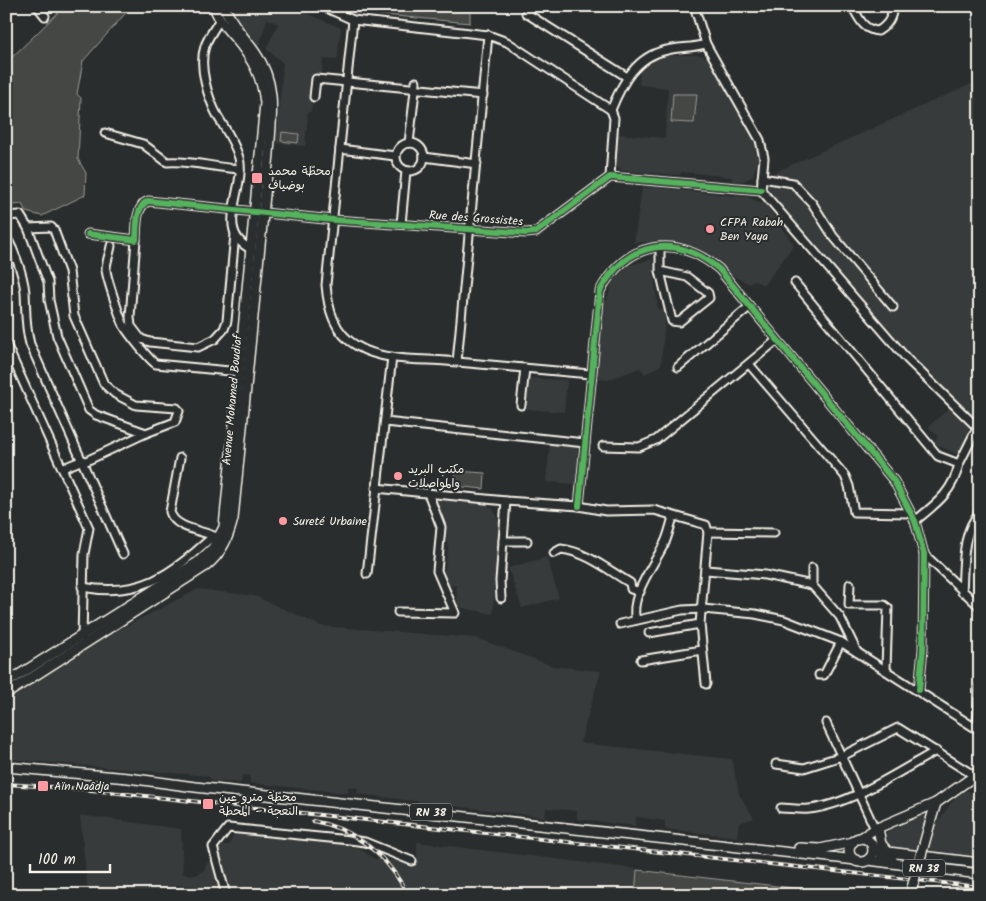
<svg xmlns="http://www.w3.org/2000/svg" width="986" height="901" font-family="Kalam,'Playpen Sans Arabic',sans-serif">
  <rect width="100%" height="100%" fill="#2a2d2e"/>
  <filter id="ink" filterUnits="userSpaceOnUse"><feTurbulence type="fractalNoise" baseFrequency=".02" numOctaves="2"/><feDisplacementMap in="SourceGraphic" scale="10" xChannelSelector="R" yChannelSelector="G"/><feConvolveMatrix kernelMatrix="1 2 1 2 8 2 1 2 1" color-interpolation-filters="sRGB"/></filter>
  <g filter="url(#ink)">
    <g fill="#373a3a">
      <polygon points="227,6 307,6 303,12 341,28 337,60 323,59 322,74 314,73 311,112 308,112 305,146 276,143 283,63 266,49 278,24 267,19 258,49"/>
      <polygon points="672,55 699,55 709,58 713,63 757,139 760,153 753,176 744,181 732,181 732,177 682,172 679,175 623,171 616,166 617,134 665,138 668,88 639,85 640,70 657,58"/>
      <polygon points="980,80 980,429 965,417 761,190 762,178"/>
      <polygon points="650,187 747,197 766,205 794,245 764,285 752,280 750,284 725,272 713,259 697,248 680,242 634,242 642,188"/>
      <polygon points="652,259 658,309 666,310 661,365 645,374 640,368 608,380 592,378 603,311 615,275 627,266"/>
      <polygon points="527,378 567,380 564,412 526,409 527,404 523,403"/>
      <polygon points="950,407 968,426 969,430 958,455 934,443 938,436 928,427"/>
      <polygon points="550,443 579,446 576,484 546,482"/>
      <polygon points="439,499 484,503 493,509 499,522 493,614 458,607 456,585 448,586 444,572 448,549 446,532 436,502"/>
      <polygon points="547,557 559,598 522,608 508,568"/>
      <polygon points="198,589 255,596 321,626 476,638 553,666 601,671 580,743 732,759 739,794 754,818 739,823 737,837 665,829 665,821 636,817 635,826 577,819 577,811 546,808 545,817 357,794 358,788 348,787 348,793 250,783 250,776 242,775 241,783 212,781 208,776 6,759 6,699 95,642"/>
      <polygon points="968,790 980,805 980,860 887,847 881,836 930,809 930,832 958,794"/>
      <polygon points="80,815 181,829 183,874 196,875 204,870 206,864 212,862 208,846 229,845 236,830 342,842 359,848 375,859 407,862 407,867 411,867 411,858 417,858 417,842 637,869 635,895 200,895 196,887 177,885 175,895 88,895"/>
    </g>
    <g fill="#444645" stroke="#9c9c96">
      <polygon points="65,6 132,6 83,61 77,94 81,98 78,159 86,173 85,195 42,216 26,212 22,204 6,206 6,63"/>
      <polygon points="330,6 418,6 470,11 470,23 352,12"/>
      <polygon points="673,94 697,94 694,123 671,122"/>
      <polygon points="282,132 299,134 298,143 281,141"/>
      <polygon points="456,471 485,473 484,489 454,486"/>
      <polygon points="637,870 855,895 635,895"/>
    </g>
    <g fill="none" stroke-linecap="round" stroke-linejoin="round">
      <g stroke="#f4f1e8" stroke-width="11">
        <g id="minor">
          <polyline points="37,6 45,16"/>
          <polyline points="322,6 353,20 488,35 507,42 611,110 614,118 610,177"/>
          <polyline points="694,6 706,44 760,140 764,158 761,190 907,359 980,430"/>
          <path d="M852,6C859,18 863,30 878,31C888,25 892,18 893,6"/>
          <polyline points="526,13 627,77"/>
          <path d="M220,19C215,28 208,37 205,46C198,67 208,98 218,117C226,130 235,143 239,158C247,187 213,231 251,249"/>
          <path d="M353,20L326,285C328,309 334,333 357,346C382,361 418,359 446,361C494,365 542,370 590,374"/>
          <polyline points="314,97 316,79 483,95"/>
          <path d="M611,110C622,83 636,56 667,50C680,47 693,48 706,44"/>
          <path d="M105,133L143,144L167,162C191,160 215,168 240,169"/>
          <circle cx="410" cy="157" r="14"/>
          <polyline points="409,143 416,82"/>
          <polyline points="340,149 395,156"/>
          <polyline points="424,157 477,164"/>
          <polyline points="762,178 793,183 812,203 833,236 893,307"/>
          <polyline points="6,216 20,215 28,228 48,282 49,300 57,336 89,410 96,415 146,433"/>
          <polyline points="401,224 406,171"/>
          <polyline points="28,228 51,227 54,230 69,271 74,316 104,384 115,394 136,405 177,408 179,411 175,422 146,433 84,462"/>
          <path d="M88,234L136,240C137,227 135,207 148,201L334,220L526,233L536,232L610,177L761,190"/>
          <path d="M6,236C15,252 23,274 25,292C26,310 25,326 30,344L123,554"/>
          <polyline points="136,240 130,317 131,326 141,339 150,342 198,347 215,339 224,329 227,321 235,234"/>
          <path d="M111,246C110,253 106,262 106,269C106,277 120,317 124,326C128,333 150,361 156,364L240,372"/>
          <polyline points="660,271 687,277 708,293 709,298 679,322 672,321 660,271 660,247"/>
          <polyline points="795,283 938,456 959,464 977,428"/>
          <polyline points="6,344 89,528 84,554 82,637"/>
          <polyline points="457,362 488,35"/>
          <polyline points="749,364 845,476 849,486 854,512 910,513"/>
          <polyline points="678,367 749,307"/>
          <polyline points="521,405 525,368"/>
          <polyline points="385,422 585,443"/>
          <polyline points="603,446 639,447 656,440 777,340"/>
          <path d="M180,458L170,512C175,529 202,530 216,537"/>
          <polyline points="63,468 83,460"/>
          <polyline points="376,488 506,501 579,506 606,511 654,510 706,525 708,532 700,624 706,684"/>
          <path d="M579,506L600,291C627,241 675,233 719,269L894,481L915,521L924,554L923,649L919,690"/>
          <path d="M915,521C936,504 953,492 959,464"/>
          <polyline points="708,532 774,533"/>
          <polyline points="503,541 527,541"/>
          <path d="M554,553L561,549C587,552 608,570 630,583L631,589L640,592"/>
          <polyline points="924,554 980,607"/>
          <polyline points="812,568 812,585 840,617 857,652"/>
          <polyline points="706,570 765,575 812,585"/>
          <polyline points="367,574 392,357"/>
          <polyline points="850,584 849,605 884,605 888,608 886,669"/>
          <path d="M82,587C141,598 170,575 212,537L222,538"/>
          <path d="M962,592C964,565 961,533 980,512"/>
          <polyline points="501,598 500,581 506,501"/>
          <polyline points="398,612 455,613 437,571 441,527 428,493"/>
          <path d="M636,620C628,597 657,561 666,540C669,532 671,524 673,517"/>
          <polyline points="620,624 682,610 703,609 755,614 784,620 841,642 980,731"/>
          <polyline points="649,633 700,624"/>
          <polyline points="641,660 702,650"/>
          <polyline points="819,675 824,675 841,642"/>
          <polyline points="826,723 875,829"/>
          <polyline points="977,728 980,686"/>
          <polyline points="776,764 804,768 842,756 898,728 975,776"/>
          <path d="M781,808C790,808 800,810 809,809C850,805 900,771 936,751"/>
          <polyline points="226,895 213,847 228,828 350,840 365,842 412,861"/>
        </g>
      </g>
      <g stroke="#f4f1e8" stroke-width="12">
        <g id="major">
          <path d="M6,683L198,562L213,548L224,527L265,103C262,76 253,60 236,39C227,29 218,19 214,6"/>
          <path d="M6,694L206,566C222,553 228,538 233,519L269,154C271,118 278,85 256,54C245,38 231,24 224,6"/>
          <polyline points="6,767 128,778 195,787 856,860"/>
          <polyline points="878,828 881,844 888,852 980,863"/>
          <polyline points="928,830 936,803 980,772"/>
          <circle cx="861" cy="850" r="12"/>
          <polyline points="859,839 875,829 936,803"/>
          <polyline points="799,848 820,849 853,842"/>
          <polyline points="873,848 885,857 892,859"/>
          <polyline points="868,860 980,874"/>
        </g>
      </g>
      <use href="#minor" stroke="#2a2d2e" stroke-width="7"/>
      <use href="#major" stroke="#2a2d2e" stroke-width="9"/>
      <g stroke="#f4f1e8" stroke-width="4">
        <g id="rail">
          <polyline points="6,784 82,789 980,887"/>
          <path d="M313,821C352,828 383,852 403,886"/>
        </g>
      </g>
      <use href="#rail" stroke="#2a2d2e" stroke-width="2" stroke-dasharray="5.5" stroke-linecap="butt"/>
      <g stroke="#f4f1e8" stroke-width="12" stroke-linecap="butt">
        <polyline id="major-bridge" points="910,895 928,830"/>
      </g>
      <use href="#major-bridge" stroke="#2a2d2e" stroke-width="9"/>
      <g stroke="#2a2d2e" stroke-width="9">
        <g id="cycleway">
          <path d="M88,234L136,240C137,227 135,207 148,201L334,220L526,233L536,232L610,177L761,190"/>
          <path d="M579,506L600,291C627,241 675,233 719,269L894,481L915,521L924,554L923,649L919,690"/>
        </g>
      </g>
      <use href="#cycleway" stroke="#56b35d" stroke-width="6"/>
    </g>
  </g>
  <g fill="#ff9aa2" stroke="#2a2d2e" stroke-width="2">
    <rect x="251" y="172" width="12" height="12" rx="2.5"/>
    <circle cx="710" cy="229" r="5"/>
    <circle cx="398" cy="476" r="5"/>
    <circle cx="283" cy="521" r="5"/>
    <rect x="37" y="780" width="12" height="12" rx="2.5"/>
    <rect x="202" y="798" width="12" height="12" rx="2.5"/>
  </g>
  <g text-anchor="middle" stroke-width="4" stroke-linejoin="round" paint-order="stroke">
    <g fill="#2a2d2e" stroke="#b7b6b0" stroke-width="1">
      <rect x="410" y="803.5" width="42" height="17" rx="4"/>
      <rect x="903" y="859.5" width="42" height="17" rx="4"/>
    </g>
    <g font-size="11" font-weight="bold" fill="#f4f1e8">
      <text x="431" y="816">RN 38</text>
      <text x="924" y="872">RN 38</text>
    </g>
    <g font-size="12" fill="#f4f1e8" stroke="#2a2d2e" text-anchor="start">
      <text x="268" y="175">محطّة محمد<tspan x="268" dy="14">بوضياف</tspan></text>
      <text x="720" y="226">CFPA Rabah<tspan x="720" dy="14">Ben Yaya</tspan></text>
      <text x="408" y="473">مكتب البريد<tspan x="408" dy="14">والمواصلات</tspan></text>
      <text x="293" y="525">Sureté Urbaine</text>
      <text x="54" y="790">Aïn Naâdja</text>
      <text x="219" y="801">محطّة مترو عين<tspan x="219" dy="14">النعجة – المحطة</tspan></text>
    </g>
    <g font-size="12" fill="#f4f1e8" stroke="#2a2d2e">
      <text transform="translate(476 218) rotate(4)" y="4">Rue des Grossistes</text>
      <text transform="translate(232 400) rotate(-85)" y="4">Avenue Mohamed Boudiaf</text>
    </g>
  </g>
  <rect width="986" height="901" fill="none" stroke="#2a2d2e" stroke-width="25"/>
  <rect x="12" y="12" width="961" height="876" fill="none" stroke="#f4f1e8" stroke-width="2" filter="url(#ink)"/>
  <path d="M30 864v8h80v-8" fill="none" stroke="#f4f1e8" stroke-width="2.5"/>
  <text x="38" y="864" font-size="15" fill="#f4f1e8" stroke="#2a2d2e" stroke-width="4" paint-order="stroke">100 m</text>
</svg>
